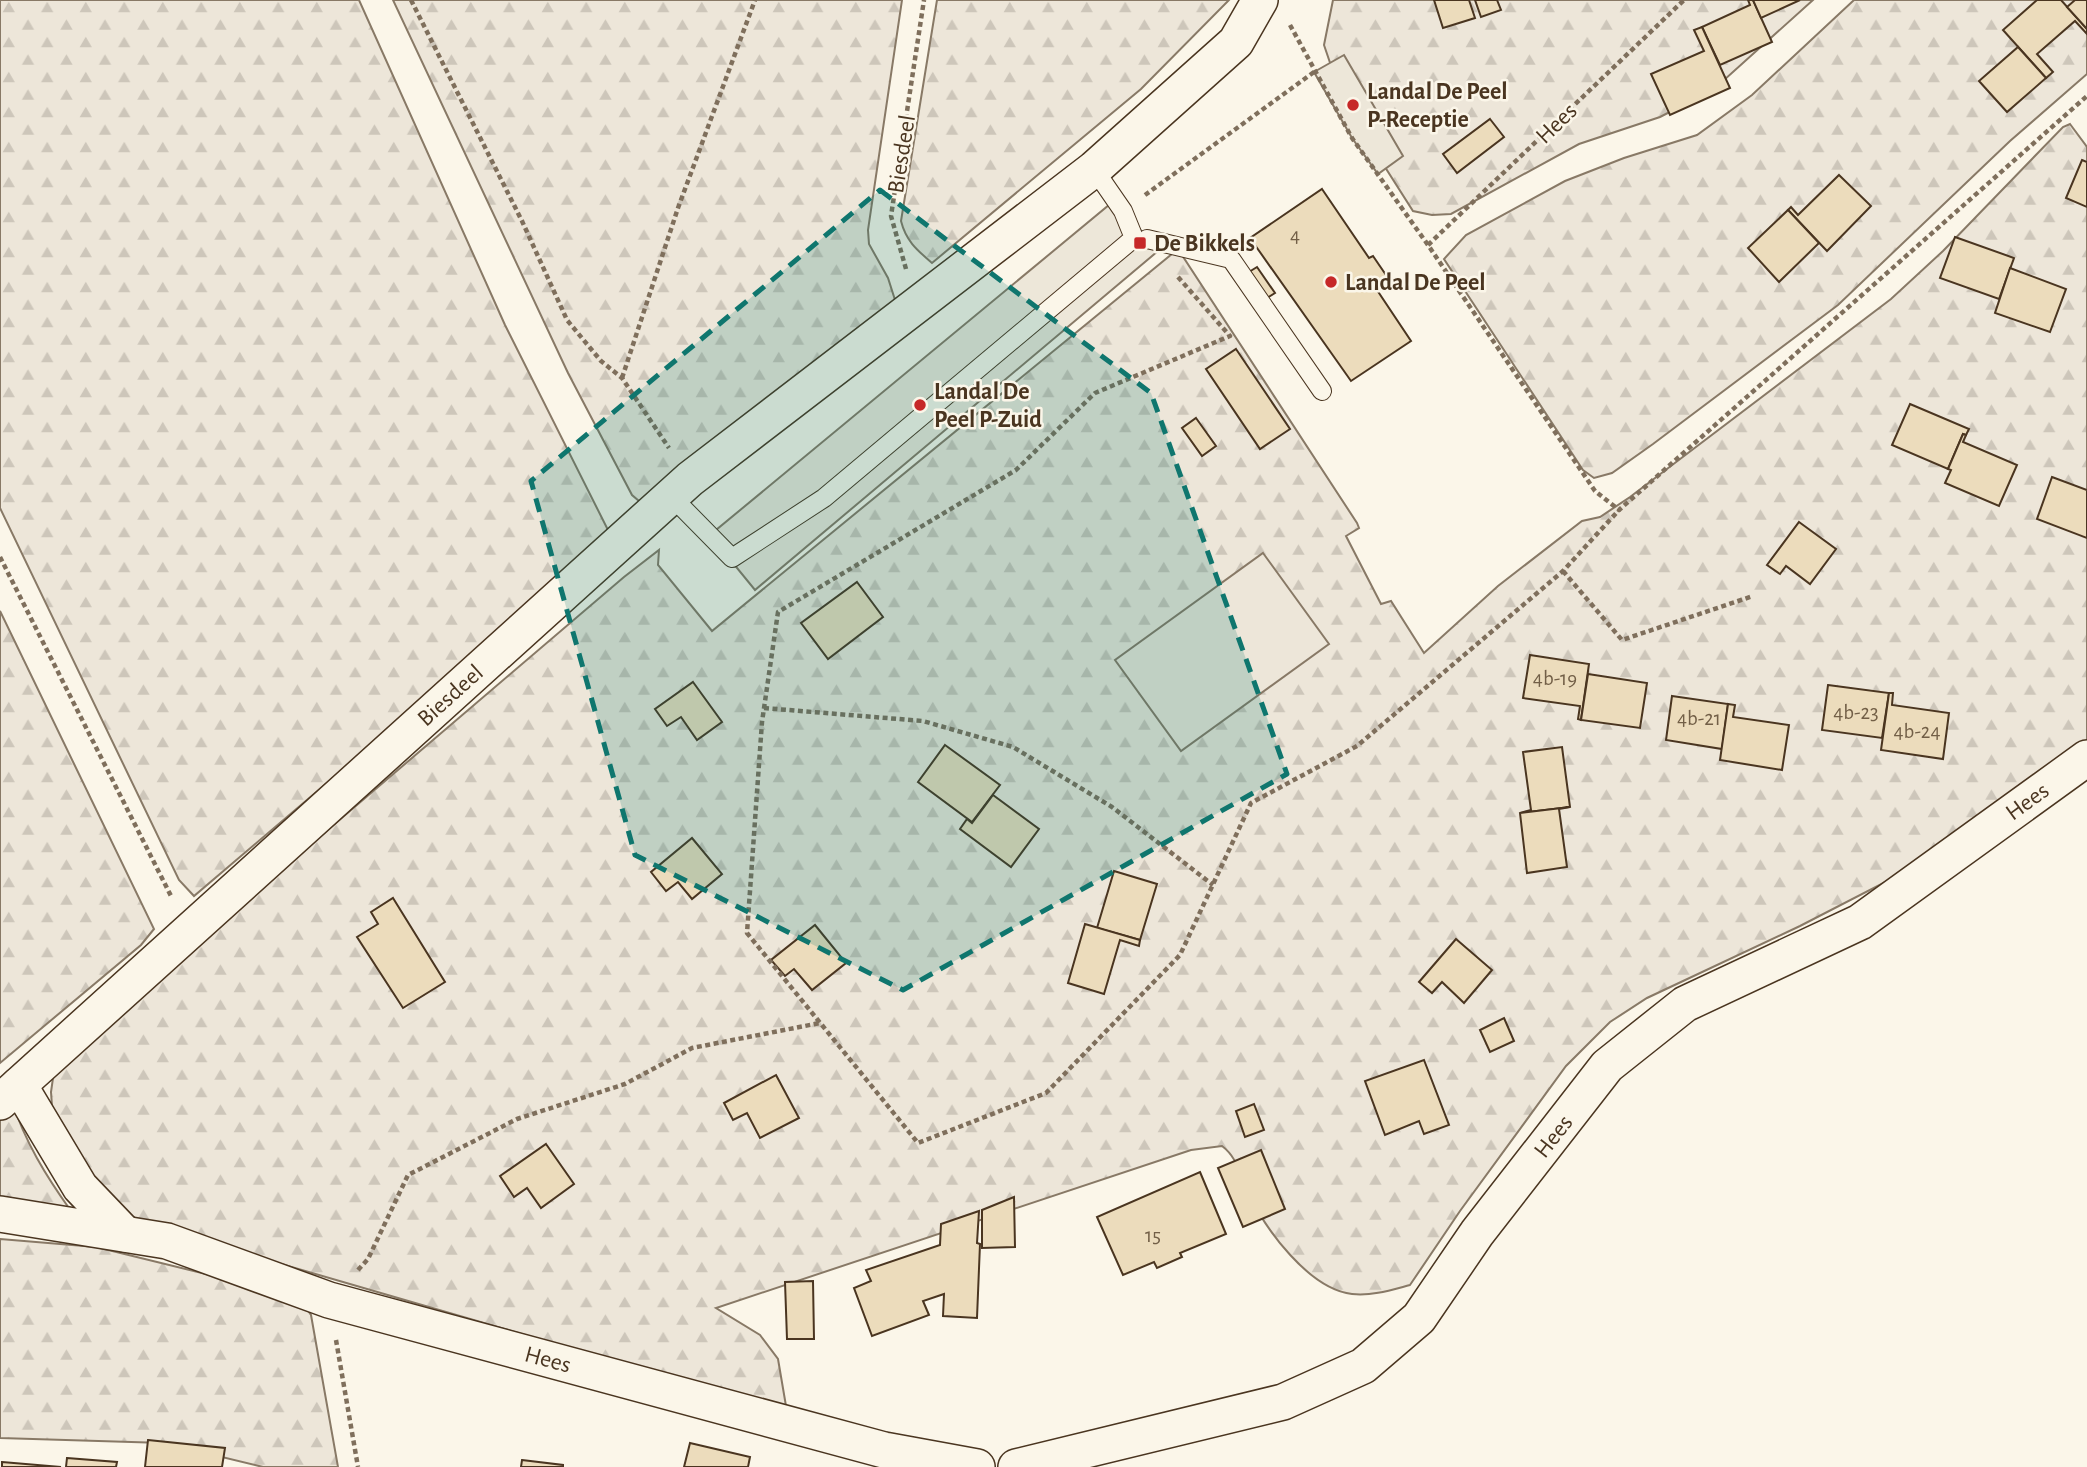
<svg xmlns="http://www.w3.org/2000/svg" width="2087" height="1467" font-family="'Alegreya Sans',sans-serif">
  <defs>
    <pattern id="forest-firs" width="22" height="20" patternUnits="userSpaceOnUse" patternTransform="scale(1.75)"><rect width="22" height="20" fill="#ede6d9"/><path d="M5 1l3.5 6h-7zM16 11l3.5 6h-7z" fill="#cdc6ba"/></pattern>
  </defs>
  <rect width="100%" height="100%" fill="#fbf6e9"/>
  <g fill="url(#forest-firs)" stroke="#887966" stroke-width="2">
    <polygon points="0,0 359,0 505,325 610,534 508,629 194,896 179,880 0,508"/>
    <polygon points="393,0 902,0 868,230 869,244 888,278 895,300 646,507 632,495 568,373"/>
    <path d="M937,0H1229L1141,89L932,263C917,250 906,241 901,221Z"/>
    <polygon points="1333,0 1813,0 1713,90 1660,117 1579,144 1451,214 1432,215 1413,211 1343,101 1324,45"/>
    <polygon points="1854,0 2087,0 2087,74 2010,141 1838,305 1653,444 1612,473 1594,478 1583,470 1444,259 1466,235 1565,181 1624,158 1697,135 1752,95"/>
    <path d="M2070,124L2087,147V759L1936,856L1800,926L1647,998L1610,1022L1566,1066L1460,1211L1410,1285C1391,1290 1373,1296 1352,1294C1309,1289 1265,1229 1248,1192C1239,1174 1238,1158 1222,1146L1191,1150L716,1308L760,1335L778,1359L786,1406L587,1353L137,1222L98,1196L53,1120L51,1092L54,1071L303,851L624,577L659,550L658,565L712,631L1178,249L1357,523L1359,528L1346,536L1381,604L1391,601L1424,653L1498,586L1582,521L1600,517L1630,497L1891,299L1943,251L2063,127Z"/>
    <polygon points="0,611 154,929 141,945 0,1063"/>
    <path d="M12,1101C25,1142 46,1176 71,1211L0,1207V1111Z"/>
    <polygon points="0,1239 96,1247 275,1291 302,1302 311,1315 338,1467 263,1467 164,1443 0,1438"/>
  </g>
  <polygon fill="#ede6d9" stroke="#887966" stroke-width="2" points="1263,553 1329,644 1181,751 1115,660"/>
  <g fill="#ede7d9" stroke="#887966" stroke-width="2">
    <polygon points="1344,55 1403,156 1378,174 1352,138 1314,72"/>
    <polygon points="1115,200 1158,251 755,590 710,535"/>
  </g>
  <g fill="#ecdcbc" stroke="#4a3520" stroke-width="2">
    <polygon points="1434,0 1469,0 1475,18 1443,28"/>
    <polygon points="1475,0 1497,0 1501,10 1481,17"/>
    <polygon points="1748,0 1753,0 1772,42 1720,65 1702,27 1750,5"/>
    <polygon points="1753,0 1800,0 1761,18"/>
    <polygon points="2037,0 2061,0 2087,29 2087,34 2075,21 2037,54 2053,72 2046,78 2003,30"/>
    <polygon points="2075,0 2087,0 2087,29 2067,7"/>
    <polygon points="1702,27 1730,88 1670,115 1651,74 1704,51 1694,30"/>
    <polygon points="2018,47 2046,78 2007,112 1979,81"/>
    <polygon points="1490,119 1504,137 1457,173 1443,154"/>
    <polygon points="2082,160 2087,162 2087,207 2066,198"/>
    <polygon points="1839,175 1871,206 1827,251 1788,210 1791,207 1798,215"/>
    <polygon points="1322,189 1369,258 1373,256 1388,278 1375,287 1411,341 1351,381 1250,238"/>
    <polygon points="1788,210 1819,243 1779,282 1748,248"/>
    <polygon points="1955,237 2014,258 1999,299 1940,278"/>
    <polygon points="1257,267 1275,293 1267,298 1249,272"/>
    <polygon points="2010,268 2066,289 2050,332 1995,313"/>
    <polygon points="1236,349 1290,429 1260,449 1206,369"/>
    <polygon points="1910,404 1969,429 1966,435 1963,434 1948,469 1892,445"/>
    <polygon points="1196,418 1216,446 1202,456 1182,428"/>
    <polygon points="1963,434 1966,435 1963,442 2017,465 1999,506 1945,483 1951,470 1948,469"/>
    <polygon points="2052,477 2087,490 2087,538 2037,519"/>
    <polygon points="1799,522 1836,549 1810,584 1786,566 1780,574 1767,565"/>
    <polygon points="857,582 883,617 828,659 801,623"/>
    <polygon points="1530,655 1589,664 1581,720 1578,719 1580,706 1523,698"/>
    <polygon points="1588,674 1647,683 1640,728 1581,720"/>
    <polygon points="693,682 722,722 697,740 681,717 667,726 655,709"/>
    <polygon points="1828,685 1889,693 1882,738 1822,730"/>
    <polygon points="1889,693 1893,693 1892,705 1949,713 1943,759 1881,750"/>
    <polygon points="1672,696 1728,704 1722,749 1666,740"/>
    <polygon points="1728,704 1735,705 1733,717 1789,725 1782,770 1720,760"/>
    <polygon points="945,745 1000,785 972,822 918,782"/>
    <polygon points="1562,747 1570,807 1520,813 1531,810 1523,752"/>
    <polygon points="993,795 1039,829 1011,867 960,829 967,819 972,823"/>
    <polygon points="1570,807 1559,809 1567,867 1527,873 1520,813"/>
    <polygon points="692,838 722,874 692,899 678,882 666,891 651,872"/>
    <polygon points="1114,871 1157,884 1140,940 1097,928"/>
    <polygon points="393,898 445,982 403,1008 357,937 378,924 371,912"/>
    <polygon points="1085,924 1140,940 1139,946 1120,940 1104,994 1068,983"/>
    <polygon points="815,925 846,963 812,990 794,969 785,976 771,960"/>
    <polygon points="1456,939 1492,970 1464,1003 1442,982 1432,993 1419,982"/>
    <polygon points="1504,1018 1514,1041 1490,1052 1480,1030"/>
    <polygon points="1424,1060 1449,1125 1424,1134 1419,1121 1385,1135 1365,1081"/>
    <polygon points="776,1075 799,1118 760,1138 747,1113 733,1120 724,1103"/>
    <polygon points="1254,1104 1264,1130 1245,1137 1236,1111"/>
    <polygon points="546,1144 574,1184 541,1208 527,1188 514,1197 500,1176"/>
    <polygon points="1261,1150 1285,1209 1243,1227 1218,1168"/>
    <polygon points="1200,1172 1226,1234 1180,1253 1182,1257 1157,1268 1154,1262 1123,1275 1097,1217"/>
    <polygon points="1014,1197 1015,1247 982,1248 982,1210"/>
    <polygon points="979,1211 977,1243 980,1244 977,1318 943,1316 944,1294 923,1301 929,1315 872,1336 854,1288 871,1281 866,1270 940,1245 941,1224"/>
    <polygon points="813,1281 814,1339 787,1339 785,1282"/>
    <polygon points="148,1440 225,1448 222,1467 145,1467"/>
    <polygon points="690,1443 750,1457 748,1467 684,1467"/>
    <polygon points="67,1458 117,1462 116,1467 66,1467"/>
    <polygon points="522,1460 563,1465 563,1467 521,1467"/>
    <polygon points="2,1462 61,1467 2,1467"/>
  </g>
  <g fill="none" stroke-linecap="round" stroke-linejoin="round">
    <g stroke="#4a3520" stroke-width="20">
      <g id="service">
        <polyline points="1147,239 1231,259 1322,391"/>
        <polyline points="671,496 732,558 824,498 1134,238 1123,211 1094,169"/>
      </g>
    </g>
    <g stroke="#4a3520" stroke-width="38">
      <g id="minor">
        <polyline points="19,1085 80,1187 125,1234"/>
        <polyline points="0,1102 690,479 1094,169 1236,42 1260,0"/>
        <polyline points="0,1214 167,1241 329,1300 884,1450 977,1467"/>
        <polyline points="1016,1467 1283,1402 1363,1366 1419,1318 1477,1233 1607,1066 1685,1004 1860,922 2087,758"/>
      </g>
    </g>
    <g stroke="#7f6f5c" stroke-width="4.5" stroke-dasharray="5 3.5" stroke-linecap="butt">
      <polyline points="411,0 522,221 567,320 601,361 622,378 669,448"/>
      <polyline points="1290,25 1352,138 1428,245 1595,491 1619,510 2087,96"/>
      <polyline points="1145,195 1314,72"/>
      <polyline points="1428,245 1684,0"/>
      <polyline points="906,269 891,216 924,0"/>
      <polyline points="1178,277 1230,336 1095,393 1016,470 778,612 762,722 747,933 918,1143 1046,1093 1180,955 1251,803 1357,746 1563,571 1619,510"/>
      <polyline points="622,378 678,208 755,0"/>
      <polyline points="0,557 171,896"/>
      <polyline points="1563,571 1622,640 1753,596"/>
      <polyline points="764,708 923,721 1013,747 1112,807 1213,885"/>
      <polyline points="358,1270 368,1259 408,1175 517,1119 625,1084 692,1048 820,1023"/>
      <polyline points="336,1340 358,1467"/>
    </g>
    <use href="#service" stroke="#fbf6e9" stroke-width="18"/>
    <use href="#minor" stroke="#fbf6e9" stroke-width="35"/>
  </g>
  <path fill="#0f766e" fill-opacity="0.2" stroke="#0f766e" stroke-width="5" stroke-dasharray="14 9" stroke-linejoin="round" d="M880,190L1151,393L1287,774L903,990L635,855L531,481Z"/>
  <g fill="#c62828" stroke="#fbf6e9" stroke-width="2.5">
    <circle cx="1353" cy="105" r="7"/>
    <rect x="1133" y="236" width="14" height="14" rx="3.5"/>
    <circle cx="1331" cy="282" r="7"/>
    <circle cx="920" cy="405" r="7"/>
  </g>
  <g text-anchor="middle" stroke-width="5" stroke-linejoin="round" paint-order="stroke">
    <g font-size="21" fill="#725f47">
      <text x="1295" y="242">4</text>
      <text x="1555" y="685">4b-19</text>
      <text x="1856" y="719">4b-23</text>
      <text x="1699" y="725">4b-21</text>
      <text x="1917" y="738">4b-24</text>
      <text x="1153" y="1242">15</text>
    </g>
    <g font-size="24" font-weight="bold" fill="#4a3520" stroke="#fbf6e9" text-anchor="start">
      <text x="1367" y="99">Landal De Peel<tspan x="1367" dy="28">P-Receptie</tspan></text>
      <text x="1154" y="251">De Bikkels</text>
      <text x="1345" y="290">Landal De Peel</text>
      <text x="934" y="399">Landal De<tspan x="934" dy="28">Peel P-Zuid</tspan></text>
    </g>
    <g font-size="24" fill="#4a3520" stroke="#fbf6e9">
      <text transform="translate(1556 123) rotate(-44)" y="8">Hees</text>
      <text transform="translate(901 154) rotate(-81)" y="8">Biesdeel</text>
      <text transform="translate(450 695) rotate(-42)" y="8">Biesdeel</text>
      <text transform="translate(2027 801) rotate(-36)" y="8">Hees</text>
      <text transform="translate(1553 1136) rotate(-52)" y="8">Hees</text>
      <text transform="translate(548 1359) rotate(15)" y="8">Hees</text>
    </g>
  </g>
</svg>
